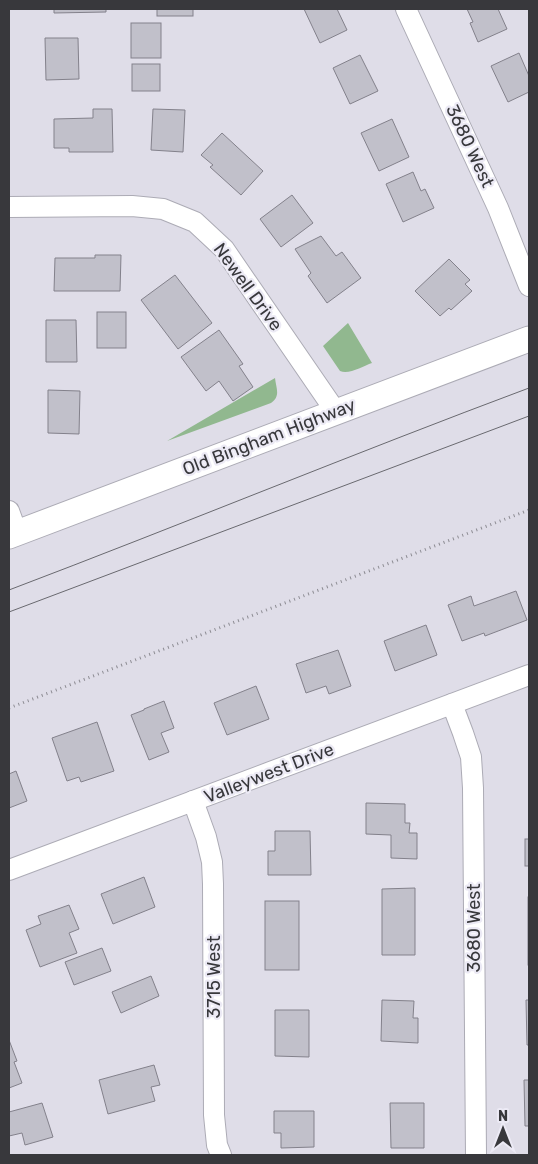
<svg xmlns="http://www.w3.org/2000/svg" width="538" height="1164" font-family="Rubik,sans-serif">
  <rect width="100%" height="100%" fill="#dfdde8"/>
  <g fill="#91b88f">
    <path d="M348,323L372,363C363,366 349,375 340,371L323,346Z"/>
    <path d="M275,378C276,388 281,396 271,403L167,441Z"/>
  </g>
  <g fill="#c1c0ca" stroke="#83818b">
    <polygon points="54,9 106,9 106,12 54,13"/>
    <rect x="157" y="9" width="36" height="7"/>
    <polygon points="304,9 337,9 347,30 320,43"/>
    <polygon points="467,9 498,9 507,29 478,42 470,23 473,22"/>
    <rect x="131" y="23" width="30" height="35"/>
    <polygon points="45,38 78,38 79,79 46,80"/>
    <polygon points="519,53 529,76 529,92 508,102 491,66"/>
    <polygon points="360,55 378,91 350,104 333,68"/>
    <rect x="132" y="64" width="28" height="27"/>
    <polygon points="93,109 112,109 113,152 69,152 69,148 54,148 54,119 93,118"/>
    <polygon points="153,109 185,110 183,152 151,150"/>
    <polygon points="392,119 409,157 379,171 361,133"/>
    <polygon points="222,133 263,171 241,195 210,167 213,165 201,155"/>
    <polygon points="413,172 421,191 425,189 434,208 403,222 386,184"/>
    <polygon points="292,195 313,223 281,247 260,219"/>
    <polygon points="321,236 336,256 342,252 361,278 327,303 308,276 311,273 295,249"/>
    <polygon points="95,255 121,255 120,291 54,291 55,258 95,258"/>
    <polygon points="449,259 470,280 465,284 472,291 451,310 449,308 440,316 415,291"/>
    <polygon points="175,275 212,323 178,349 141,300"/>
    <rect x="97" y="312" width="29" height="36"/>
    <polygon points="46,320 76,320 77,362 46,362"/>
    <polygon points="219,330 243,364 239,366 253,387 233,401 219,381 206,391 181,357"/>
    <polygon points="48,390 80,391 79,434 48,433"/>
    <polygon points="516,591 527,620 485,636 484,633 462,641 448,605 471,596 474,606"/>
    <polygon points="426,625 437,655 395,671 384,641"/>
    <polygon points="338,650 351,686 329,694 326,686 306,693 296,664"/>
    <polygon points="256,686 269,719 227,735 214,703"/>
    <polygon points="164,701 174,728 161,733 169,752 149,760 131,715 144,710 144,709"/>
    <polygon points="97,722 114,771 81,782 79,777 67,781 52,738"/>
    <polygon points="16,771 27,801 9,808 9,774"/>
    <polygon points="366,803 405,804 405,823 410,823 409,833 417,833 417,859 391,858 391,835 366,834"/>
    <polygon points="275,831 310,831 311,875 268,875 268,851 275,851"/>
    <rect x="525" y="839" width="4" height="27"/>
    <polygon points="144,877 155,907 113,924 101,894"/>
    <polygon points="415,888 415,955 382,955 382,889"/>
    <rect x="528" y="897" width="1" height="68"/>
    <rect x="265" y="901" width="34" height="69"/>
    <polygon points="69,905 79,929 69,933 77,953 40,967 26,930 41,924 38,916"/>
    <polygon points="102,948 111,971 74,985 65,962"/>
    <polygon points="151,976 159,996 121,1013 112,992"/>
    <polygon points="382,1000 414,1001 413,1018 418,1018 418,1043 381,1041"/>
    <polygon points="526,1000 529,1000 529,1045 527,1045"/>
    <polygon points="275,1010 309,1010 309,1057 275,1056"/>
    <polygon points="9,1040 17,1061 14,1062 22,1083 9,1088"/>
    <polygon points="154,1065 160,1085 151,1087 155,1101 108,1114 99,1080"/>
    <polygon points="524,1080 529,1080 529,1126 525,1126"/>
    <polygon points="42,1103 53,1137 25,1145 22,1133 9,1136 9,1112"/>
    <polygon points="390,1103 424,1103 424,1148 391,1148"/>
    <polygon points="274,1111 314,1111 314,1147 281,1148 281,1133 274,1133"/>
  </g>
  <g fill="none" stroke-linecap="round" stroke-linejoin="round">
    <g stroke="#acabb5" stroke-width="22">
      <g id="minor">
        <polyline points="406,9 498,208 529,286"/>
        <polyline points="9,207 132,206 163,209 195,222 224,249 336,412"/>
        <polyline points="9,511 17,533"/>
        <polyline points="452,704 463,733 471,757 473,788 476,1155"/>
        <polyline points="193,801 206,837 212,862 213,884 214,1115 217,1145 221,1155"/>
        <polyline points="9,870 529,675"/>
      </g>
    </g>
    <g stroke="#acabb5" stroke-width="27">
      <polyline id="tertiary" points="9,536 529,339"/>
    </g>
    <polyline stroke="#8d8c93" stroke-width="3" stroke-dasharray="1 4" stroke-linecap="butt" points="9,708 529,510"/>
    <use href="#minor" stroke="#fff" stroke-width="20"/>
    <use href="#tertiary" stroke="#fff" stroke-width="25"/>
    <g stroke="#69696f" stroke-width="1">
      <path d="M9,590C183,524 355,453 529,388"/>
      <polyline points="9,612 529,416"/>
    </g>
  </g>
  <g text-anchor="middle" stroke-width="4.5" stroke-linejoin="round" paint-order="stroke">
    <g font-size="18" fill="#38383c" stroke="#eceaf5">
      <text transform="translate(470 146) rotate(65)" y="6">3680 West</text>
      <text transform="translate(248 287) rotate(54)" y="6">Newell Drive</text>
      <text transform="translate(269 437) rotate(-21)" y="6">Old Bingham Highway</text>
      <text transform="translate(269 773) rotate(-21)" y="6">Valleywest Drive</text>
      <text transform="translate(474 928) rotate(-90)" y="6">3680 West</text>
      <text transform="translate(214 977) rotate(-90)" y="6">3715 West</text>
    </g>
  </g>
  <rect width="538" height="1164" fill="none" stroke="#38383c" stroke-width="20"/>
  <g transform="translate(503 1129)" stroke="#eceaf5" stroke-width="4" paint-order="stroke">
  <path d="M0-4L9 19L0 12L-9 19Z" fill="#38383c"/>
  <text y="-8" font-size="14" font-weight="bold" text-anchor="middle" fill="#38383c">N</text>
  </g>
</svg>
